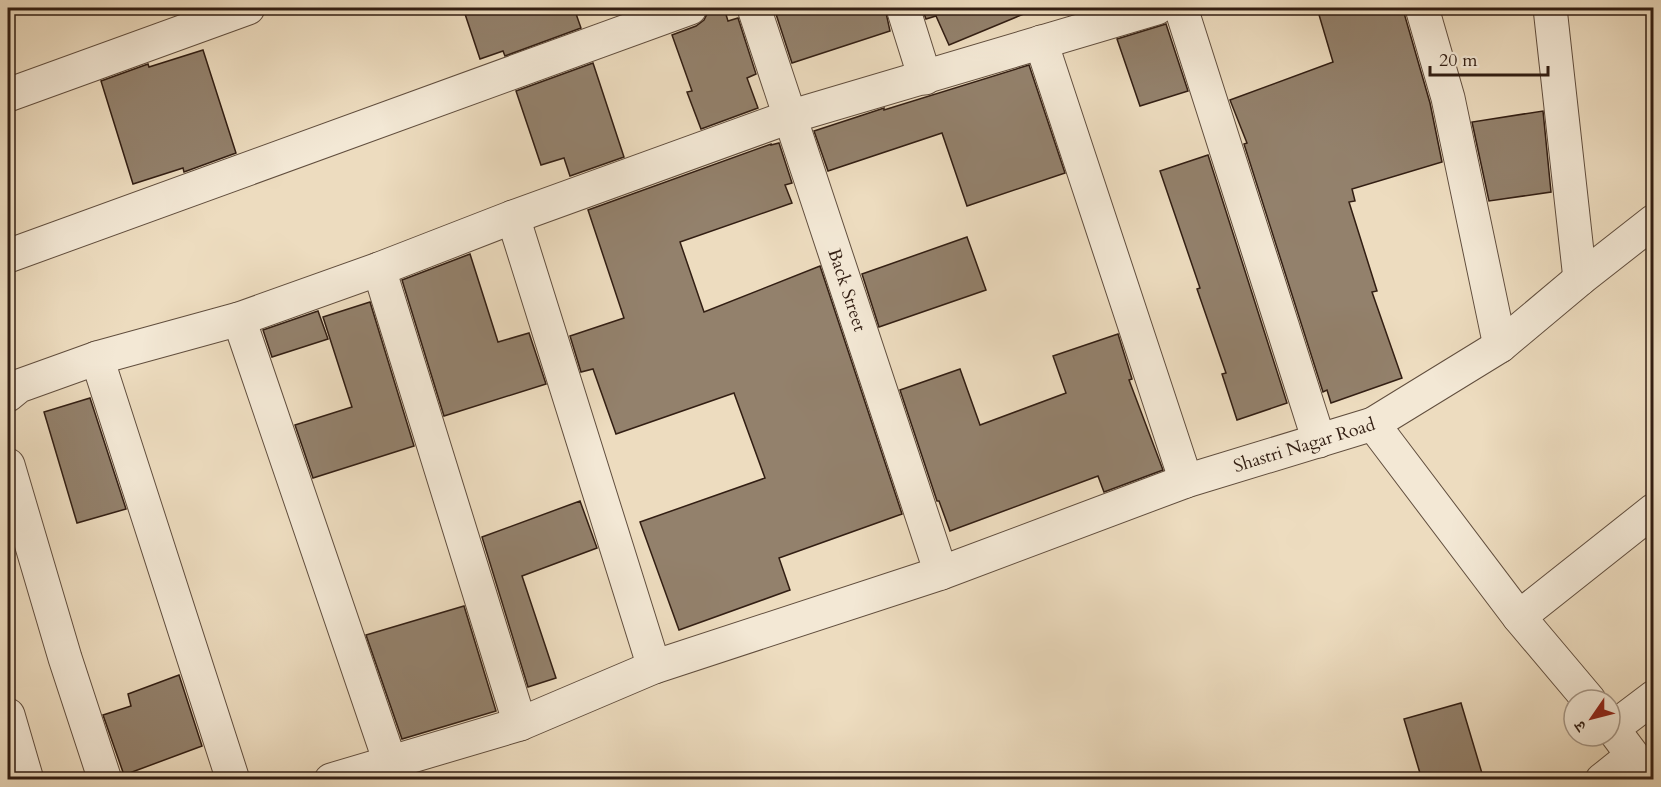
<svg xmlns="http://www.w3.org/2000/svg" width="1661" height="787" font-family="Cardo,'Noto Serif Devanagari',serif">
  <rect width="100%" height="100%" fill="#eddcbf"/>
  <filter id="stains"><feTurbulence type="fractalNoise" baseFrequency=".00333" numOctaves="4"/><feColorMatrix values="0 0 0 0 .2 0 0 0 0 .09 0 0 0 0 .02 0 0 0 .5 -.17"/></filter>
  <radialGradient id="worn" r=".72"><stop offset=".6" stop-color="#630" stop-opacity="0"/><stop offset="1" stop-color="#630" stop-opacity=".3"/></radialGradient>
  <g fill="#93816c" stroke="#321e13" stroke-width="1.5">
    <polygon points="463,8 574,8 581,28 505,56 503,51 480,59"/>
    <polygon points="708,8 724,8 728,21 738,18 756,74 747,78 758,108 701,129 687,92 692,91 672,35 696,26 704,20 708,12"/>
    <polygon points="774,8 885,8 890,31 792,63"/>
    <polygon points="922,8 1038,8 949,45 936,16 926,19"/>
    <polygon points="1317,8 1404,8 1404,13 1430,103 1442,162 1352,189 1355,201 1349,202 1377,291 1372,292 1402,378 1331,403 1327,390 1323,392 1244,144 1247,143 1230,100 1333,62"/>
    <polygon points="1166,24 1188,91 1140,106 1117,39"/>
    <polygon points="203,50 236,153 184,172 183,168 133,184 101,81 148,64 149,67"/>
    <polygon points="593,63 624,157 570,176 564,158 541,165 516,91"/>
    <polygon points="1029,65 1065,173 967,206 942,133 828,171 814,131 863,115 884,108 884,110"/>
    <polygon points="1543,111 1551,192 1489,201 1472,122"/>
    <polygon points="779,143 792,183 785,185 792,203 680,242 704,312 820,266 902,514 779,558 790,590 679,630 640,522 765,478 734,393 616,434 593,369 581,372 570,336 624,318 588,210 771,144 771,145"/>
    <polygon points="1208,155 1287,403 1237,420 1222,374 1226,373 1197,289 1200,288 1160,171"/>
    <polygon points="967,237 986,290 879,327 862,274"/>
    <polygon points="470,254 498,342 529,333 546,384 444,416 402,280"/>
    <polygon points="370,302 414,446 313,478 295,425 352,407 323,317"/>
    <polygon points="318,311 328,339 272,357 263,330"/>
    <polygon points="1118,334 1132,379 1129,380 1163,470 1104,492 1098,476 950,531 939,501 937,501 900,390 960,369 980,425 1066,393 1053,356"/>
    <polygon points="90,398 126,509 77,523 44,412"/>
    <polygon points="580,501 597,548 522,576 556,678 528,687 482,537"/>
    <polygon points="464,606 496,711 402,739 366,635"/>
    <polygon points="179,675 202,746 124,775 103,715 131,706 128,694"/>
    <polygon points="1461,703 1484,780 1422,780 1404,719"/>
  </g>
  <g fill="none" stroke-linecap="round" stroke-linejoin="round">
    <g stroke="#614e3e" stroke-width="35">
      <g id="street">
        <path id="s1" d="M754,8L941,573"/>
        <polyline points="903,8 925,78"/>
        <polyline points="1181,8 1319,441"/>
        <polyline points="1422,8 1448,98 1500,346"/>
        <polyline points="1550,8 1580,279"/>
        <polyline points="1041,42 1186,481"/>
        <polyline points="8,95 248,8"/>
        <polyline points="513,217 654,667"/>
        <polyline points="8,256 690,8"/>
        <polyline points="379,269 520,724"/>
        <polyline points="97,358 233,780"/>
        <polyline points="8,395 19,386 97,358 239,319"/>
        <polyline points="1373,424 1519,617 1589,700"/>
        <polyline points="8,465 65,658 105,780"/>
        <polyline points="1519,617 1654,510"/>
        <polyline points="8,715 27,780"/>
        <polyline points="1610,725 1651,780"/>
        <polyline points="1613,728 1654,697"/>
        <polyline points="390,762 239,319 379,269 513,217 789,117 1157,8"/>
        <path id="s2" d="M331,780L520,724L654,667L941,573L1186,481L1373,424L1500,346L1580,279L1654,221"/>
        <polyline points="1602,780 1632,756"/>
      </g>
    </g>
    <use href="#street" stroke="#f3e8d5" stroke-width="33"/>
  </g>
  <g text-anchor="middle" stroke-width="6" stroke-linejoin="round" paint-order="stroke">
    <g font-size="18" fill="#321e13" stroke="#f3e8d5">
      <text dy="6" stroke="none"><textPath href="#s1" startOffset="297">Back Street</textPath></text>
      <text dy="6" stroke="none"><textPath href="#s2" startOffset="1030">Shastri Nagar Road</textPath></text>
    </g>
  </g>
  <rect width="1661" height="787" fill="none" stroke="#eddcbf" stroke-width="30"/>
  <rect x="9" y="9" width="1643" height="769" fill="none" stroke="#321e13" stroke-width="3"/>
  <rect x="15" y="15" width="1631" height="757" fill="none" stroke="#321e13" stroke-width="1.5"/>
  <g transform="translate(1592 718) rotate(235)"><circle r="28" fill="#f3e8d5" stroke="#a69787" stroke-width="1.5"/>
  <path d="M0-4.5L10 22L0 15L-10 22Z" fill="#8f2418"/>
  <text y="-9" font-size="16" font-weight="bold" text-anchor="middle" fill="#321e13">उ</text>
  </g>
  <path d="M1430 66v9h118v-9" fill="none" stroke="#321e13" stroke-width="3"/>
  <text x="1439" y="66" font-size="18" fill="#321e13" stroke="#f3e8d5" stroke-width="4.5" paint-order="stroke">20 m</text>
  <rect width="100%" height="100%" filter="url(#stains)"/>
  <rect width="100%" height="100%" fill="url(#worn)"/>
</svg>
